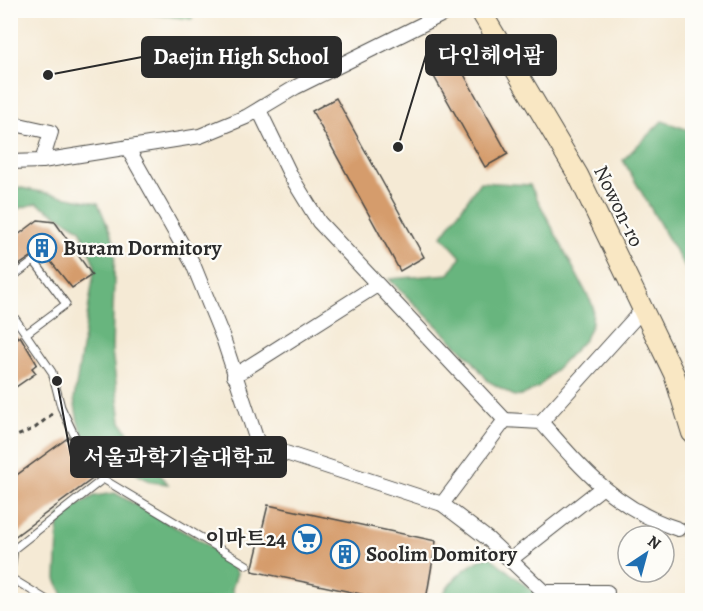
<svg xmlns="http://www.w3.org/2000/svg" width="703" height="611" font-family="Alegreya,'Noto Serif KR',serif">
  <rect width="100%" height="100%" fill="#fdfcf7"/>
  <filter id="ink" filterUnits="userSpaceOnUse"><feTurbulence type="fractalNoise" baseFrequency=".0167" numOctaves="2"/><feDisplacementMap in="SourceGraphic" scale="12" xChannelSelector="R" yChannelSelector="G"/><feConvolveMatrix kernelMatrix="1 2 1 2 8 2 1 2 1" color-interpolation-filters="sRGB"/></filter>
  <filter id="wash" filterUnits="userSpaceOnUse"><feTurbulence type="fractalNoise" baseFrequency=".008" numOctaves="4" result="noise"/><feDisplacementMap in="SourceGraphic" scale="24" xChannelSelector="R" yChannelSelector="G"/><feGaussianBlur stdDeviation="1.35" result="paint"/><feColorMatrix in="noise" values="0 0 0 0 0 0 0 0 0 0 0 0 0 0 0 0 0 1.4 0 .05"/><feComposite in="paint" operator="in"/></filter>
  <g filter="url(#wash)">
    <rect width="100%" height="100%" fill="#f5ead5"/>
    <polygon fill="#81d395" stroke="#567f60" stroke-width="1.5" points="124,11 193,11 192,19"/>
    <g fill="#68b57e" stroke="#4a7054" stroke-width="1.5">
      <polygon points="662,121 692,131 691,278 623,160"/>
      <polygon points="480,182 530,185 593,306 592,323 585,339 538,388 523,395 514,396 488,381 471,359 389,279 449,274 461,257 442,236"/>
      <polygon points="11,186 98,203 115,244 112,351 121,422 134,442 168,484 151,482 88,446 78,422 74,399 95,266 80,229 37,203 11,211"/>
      <path d="M115,493C133,503 151,514 169,524C194,537 220,548 237,573L232,589L235,599L241,600H65L56,579L59,516L94,496Z"/>
      <path d="M489,556L544,600H440C451,579 466,565 489,556Z"/>
    </g>
    <g id="blocks">
      <g fill="#d59c6c">
        <polygon points="456,60 508,154 485,167 432,73"/>
        <polygon points="336,98 424,257 400,271 312,111"/>
        <polygon points="38,220 55,222 92,275 72,288 48,258 40,260 34,255 10,271 10,241"/>
        <polygon points="10,327 18,338 20,336 37,364 32,368 36,373 10,391"/>
        <polygon points="69,437 95,477 10,540 10,480"/>
        <polygon points="268,505 436,541 426,600 389,600 252,571"/>
      </g>
    </g>
  </g>
  <g filter="url(#ink)">
    <use href="#blocks" fill-opacity="0" stroke="#494844" stroke-width="1.5"/>
    <g fill="none" stroke-linecap="round" stroke-linejoin="round">
      <polyline stroke="#cdc4b3" stroke-width="14" stroke-dasharray="14 7" stroke-linecap="butt" points="678,529 692,531"/>
      <g stroke="#494844" stroke-width="9">
        <g id="lane">
          <polyline points="10,279 34,261 66,304 27,333"/>
          <polyline points="10,311 52,372 61,407 79,445 103,479 14,549 10,579"/>
          <polyline points="103,479 247,565"/>
          <polyline points="11,578 47,600"/>
        </g>
      </g>
      <g stroke="#494844" stroke-width="16">
        <g id="street">
          <polyline points="259,110 292,178 319,222 505,420"/>
          <polyline points="10,123 51,132 42,161"/>
          <polyline points="127,147 193,264 223,338 258,444 442,504 488,539 544,592 607,592"/>
          <polyline points="10,162 42,161 200,136 246,117 296,87 451,10"/>
          <polyline points="234,376 377,285"/>
          <path d="M505,420L541,422C582,469 617,510 678,529"/>
          <polyline points="541,422 643,309"/>
          <polyline points="442,504 505,420"/>
          <polyline points="510,560 603,487"/>
        </g>
      </g>
      <g stroke="#494844" stroke-width="22">
        <polyline id="secondary" points="480,10 578,175 674,374 692,433"/>
      </g>
      <polyline stroke="#494844" stroke-width="3" stroke-dasharray="4.5 4.5" stroke-linecap="butt" points="10,439 35,428 52,414"/>
      <use href="#lane" stroke="#fff" stroke-width="7"/>
      <use href="#street" stroke="#fff" stroke-width="14"/>
      <use href="#secondary" stroke="#f9e7c3" stroke-width="20"/>
    </g>
  </g>
  <defs>
    <g id="building-ring" transform="scale(1.5)"><circle r="9.5" fill="#fdfcf7" stroke="#1f6fb2" stroke-width="1.5"/><path d="M-4-6H4V6H1V3H-1V6H-4ZM-2.5-4.3h1.7v1.8h-1.7ZM.8-4.3h1.7v1.8H.8ZM-2.5-1h1.7V.8h-1.7ZM.8-1h1.7V.8H.8Z" fill="#1f6fb2"/></g>
    <g id="supermarket-ring" transform="scale(1.5)"><circle r="9.5" fill="#fdfcf7" stroke="#1f6fb2" stroke-width="1.5"/><path d="M-6-5.5h2.5l.6 2H6L4.5 2H-2.5L-4.4-4H-6ZM-1.5 3.2a1.3 1.3 0 1 0 .1 0ZM3 3.2a1.3 1.3 0 1 0 .1 0Z" fill="#1f6fb2"/></g>
  </defs>
  <g fill-rule="evenodd">
    <use href="#building-ring" x="42" y="248"/>
    <use href="#supermarket-ring" x="307" y="539"/>
    <use href="#building-ring" x="345" y="554"/>
  </g>
  <g text-anchor="middle" stroke-width="4.5" stroke-linejoin="round" paint-order="stroke">
    <g font-size="21" fill="#2b2b2b" stroke="#fdfcf7">
      <text transform="translate(619 206) rotate(64)" y="7">Nowon-ro</text>
    </g>
    <g font-size="21" font-weight="bold" fill="#2b2b2b" stroke="#fdfcf7" text-anchor="start">
      <text x="63" y="255">Buram Dormitory</text>
      <text x="286" y="546" text-anchor="end">이마트24</text>
      <text x="366" y="561">Soolim Domitory</text>
    </g>
  </g>
  <path fill="none" stroke="#2b2b2b" stroke-width="2" d="M398 147L426 55M48 75L142 57M57 381L71 457"/>
  <g fill="#2b2b2b" stroke="#fdfcf7" stroke-width="2">
    <circle cx="398" cy="147" r="6"/>
    <circle cx="48" cy="75" r="6"/>
    <circle cx="57" cy="381" r="6"/>
  </g>
  <g fill="#2b2b2b" stroke="#2b2b2b" stroke-width="2">
    <rect x="426" y="35" width="130" height="40" rx="6"/>
    <rect x="142" y="37" width="199" height="40" rx="6"/>
    <rect x="71" y="437" width="215" height="40" rx="6"/>
  </g>
  <g font-size="22" text-anchor="middle" font-weight="bold" fill="#fff">
    <text x="491" y="63">다인헤어팜</text>
    <text x="241" y="64">Daejin High School</text>
    <text x="179" y="465">서울과학기술대학교</text>
  </g>
  <rect width="703" height="611" fill="none" stroke="#fdfcf7" stroke-width="36"/>
  <g transform="translate(646 554) rotate(36)"><circle r="28" fill="#fdfcf7" stroke="#a9a8a5" stroke-width="1.5"/>
  <path d="M0-4.5L10 22L0 15L-10 22Z" fill="#1f6fb2"/>
  <text y="-9" font-size="16" font-weight="bold" text-anchor="middle" fill="#2b2b2b">N</text>
  </g>
</svg>
